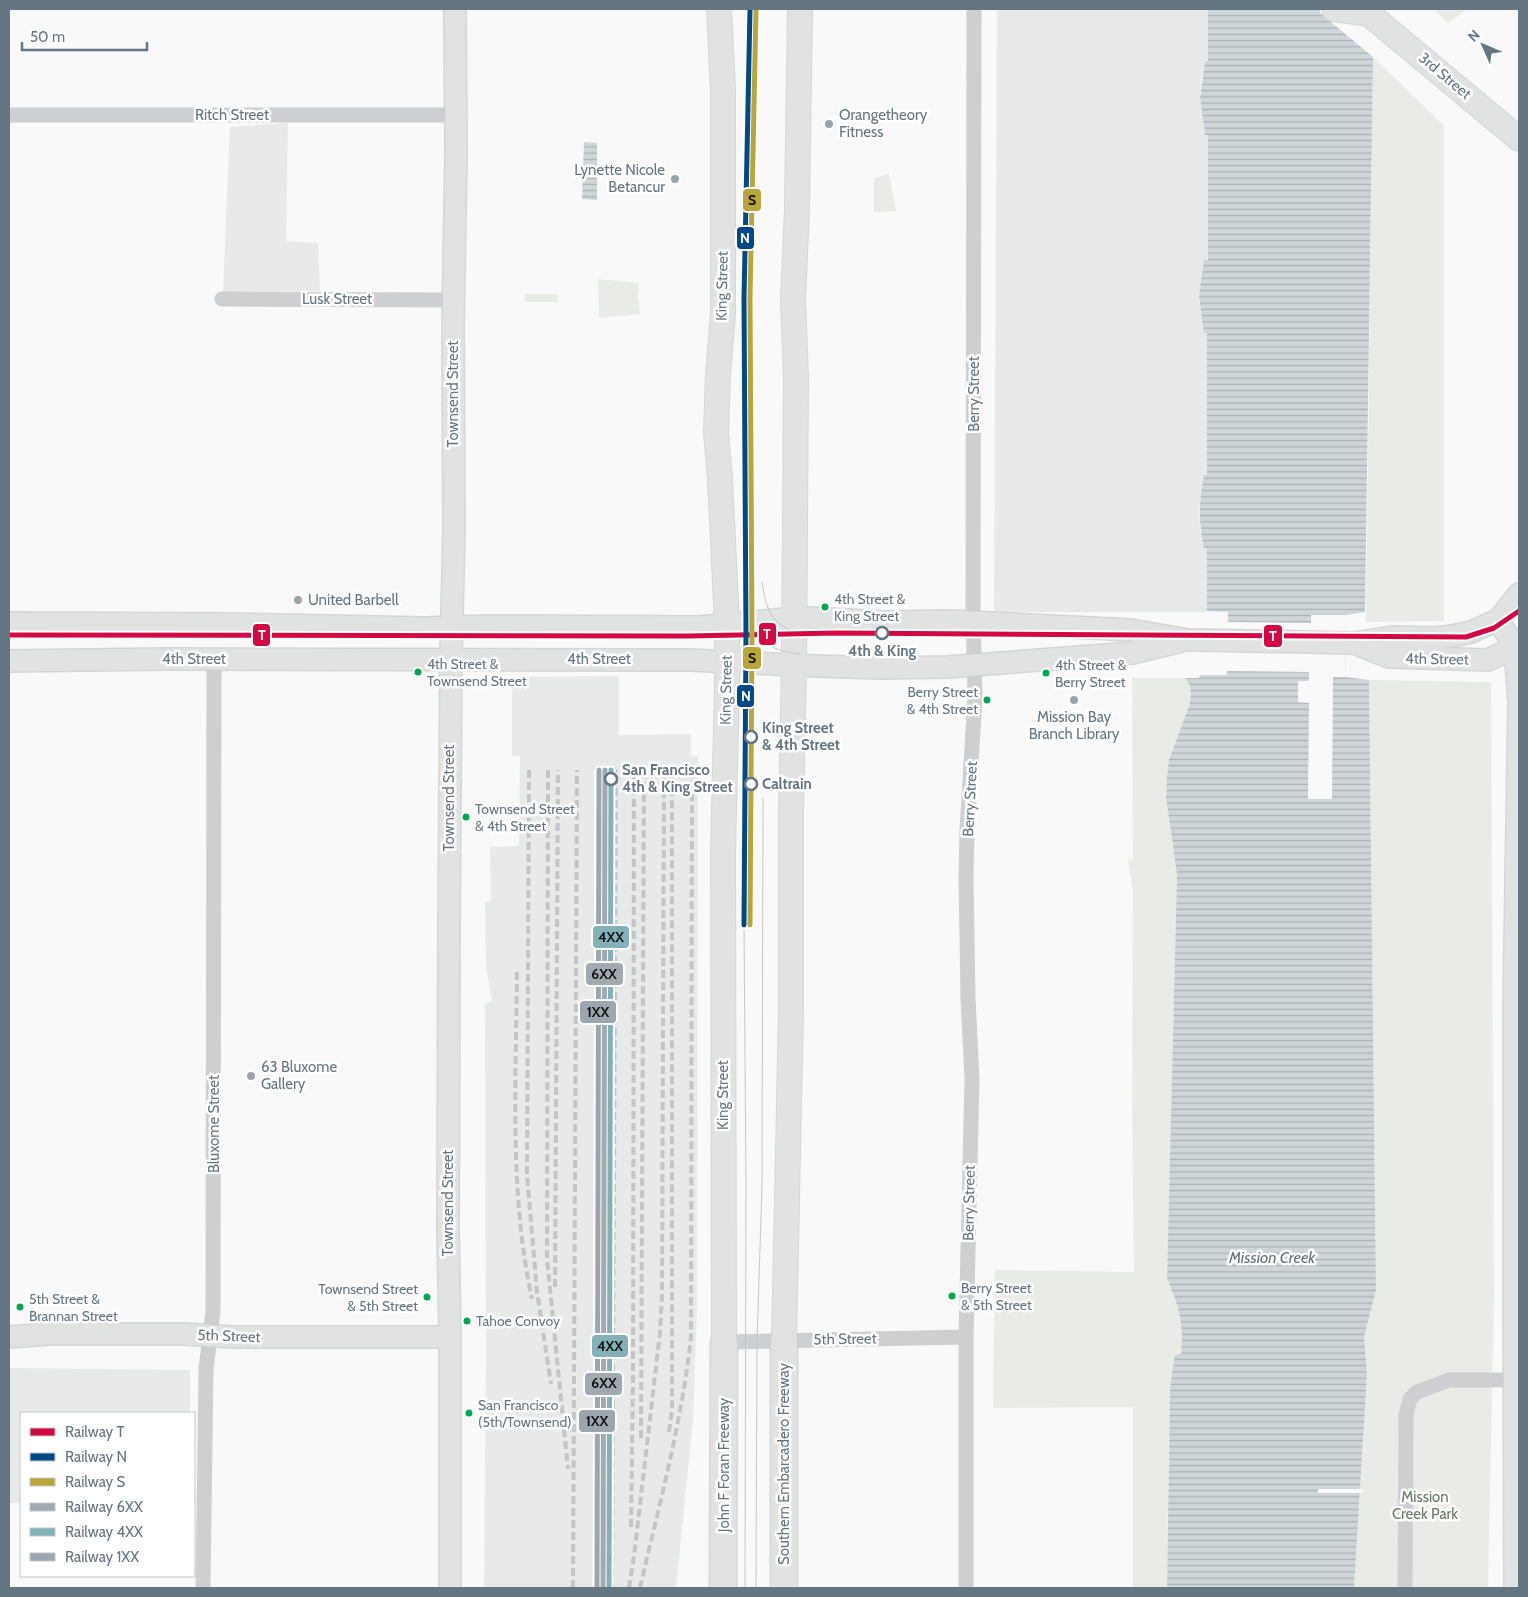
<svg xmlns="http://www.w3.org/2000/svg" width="1528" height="1597" font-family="Cabin,sans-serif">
  <defs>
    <pattern id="water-rules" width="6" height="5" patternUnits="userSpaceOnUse" patternTransform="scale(1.25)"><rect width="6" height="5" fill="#ced6d9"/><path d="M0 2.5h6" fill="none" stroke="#abb2b5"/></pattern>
  </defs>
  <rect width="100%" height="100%" fill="#f9f9f9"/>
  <g fill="#e8e9e9">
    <polygon points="997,9 1208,9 1208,61 1205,61 1201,79 1200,98 1205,134 1208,135 1208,260 1204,261 1199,296 1204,333 1207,333 1207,475 1204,475 1199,511 1200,530 1204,547 1207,547 1207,612 994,612"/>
    <polygon points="288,123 286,241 318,243 320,291 223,292 230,127"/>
    <polygon points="619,676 619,735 691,734 691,755 698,756 697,1308 693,1419 676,1588 484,1588 486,1357 485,1004 492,1001 486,967 485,902 491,901 490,847 519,846 520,756 512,756 512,677"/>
    <polygon points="9,1368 190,1370 190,1413 21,1413 21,1503 9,1503"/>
  </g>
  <g fill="#e8ebe6">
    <polygon points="1433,9 1467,9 1448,23"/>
    <polygon points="1373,57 1444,126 1444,621 1366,622"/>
    <polygon points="889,174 896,211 874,212 874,178"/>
    <polygon points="598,279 639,283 638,296 640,314 599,318"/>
    <rect x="525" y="294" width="33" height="8"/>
    <path d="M1132,678H1185L1190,686L1191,695L1189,706L1169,760L1167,776L1166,797L1177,875L1167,1278C1177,1302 1187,1327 1181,1355C1178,1367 1170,1379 1170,1391C1168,1457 1168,1523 1167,1588H1133V1407L993,1408L995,1270L1134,1272L1132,1094L1133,891L1128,860L1133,859Z"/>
    <polygon points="1369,680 1491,682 1494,1296 1488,1588 1354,1588 1367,1374 1364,1337 1376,1290"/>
  </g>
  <g fill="url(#water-rules)">
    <path d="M1208,9H1320V13L1373,57L1365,612L1346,615L1345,677L1369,680L1376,1290L1364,1337L1367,1374L1354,1588H1167L1170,1388L1175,1355L1181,1354C1184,1322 1179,1307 1167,1278L1177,875L1166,797L1167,776L1169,760L1189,706L1191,695L1190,686L1185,678H1199L1200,675H1227L1228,612L1207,611V548H1204C1198,520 1199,502 1204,475H1207V333H1204L1199,296L1204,260H1208V135H1205L1200,98L1205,61H1208Z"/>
    <polygon points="584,142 597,143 597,200 582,199"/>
  </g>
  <g fill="#f9f9f9">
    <polygon points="1311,615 1346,615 1345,677 1333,677 1332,799 1308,799 1309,703 1298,702 1298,681 1309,681 1309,672 1227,671 1227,675 1200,675 1200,673 1224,673 1225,622 1311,623"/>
    <rect x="1318" y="1489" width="45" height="4"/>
  </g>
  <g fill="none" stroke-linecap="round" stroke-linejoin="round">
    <g stroke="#d5d6d7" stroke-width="24">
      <g id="secondary">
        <polyline points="1498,620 1515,647 1519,702 1514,1008 1514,1300 1515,1588"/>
        <polyline points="9,623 228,624 425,628 488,626 699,627 794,618 814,618 881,622 953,621 1131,630 1188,640 1201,640 1353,643 1392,637 1437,638 1452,636 1471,632 1498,620 1519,594"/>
        <polyline points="1354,643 1389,657 1488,660 1515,647 1519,643"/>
        <polyline points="9,661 165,659 690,660 815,666 880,668 948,667 1132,653 1178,642"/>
        <polyline points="9,1337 50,1334 184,1334 232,1337 450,1337"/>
        <polyline points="450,1588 450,1337 448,1230 449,927 451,660 454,528 453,326 456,154 455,9"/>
      </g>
    </g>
    <g stroke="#d5d6d7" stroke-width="26">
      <g id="primary">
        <polyline points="719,9 723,91 723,314 718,375 716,432 720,479 727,624 727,689 723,851 724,1342"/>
        <polyline points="1334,9 1370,14"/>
        <polyline points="1363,9 1519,139"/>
        <polyline points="784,1340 791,1011 791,811 794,665 796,378 793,300 797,209 800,9"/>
      </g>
    </g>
    <g stroke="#d5d6d6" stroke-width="29">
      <g id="highway">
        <polyline points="784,1340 784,1588"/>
        <polyline points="723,1588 724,1342"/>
      </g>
    </g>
    <g stroke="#cecfd0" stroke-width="15">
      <polyline points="9,115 455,115"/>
      <polyline points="222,299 453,300"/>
      <polyline points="724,1342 966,1337"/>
      <polyline points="203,1588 206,1369 213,1311 214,659"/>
      <polyline points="966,1588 966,1337 972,1079 968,998 966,878 967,830 975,697 973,610 974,9"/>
      <polyline points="1405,1588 1406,1415 1410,1399 1417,1392 1449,1380 1519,1380"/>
    </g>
    <use href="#secondary" stroke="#e1e2e2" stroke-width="21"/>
    <use href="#primary" stroke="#e1e2e2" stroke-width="24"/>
    <use href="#highway" stroke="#e1e2e2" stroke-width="26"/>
    <g stroke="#c3c5c6" stroke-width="1">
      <path d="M744,581C748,624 752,650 801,654"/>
      <path d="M762,582C766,611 773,629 805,634"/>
      <polyline points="744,925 746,1184 745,1588"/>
      <polyline points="756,1588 757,1341 762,1186 763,798"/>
    </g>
    <g stroke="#c3c5c6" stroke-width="4" stroke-dasharray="8 4" stroke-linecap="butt">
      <polyline points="529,770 527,1175 537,1292 551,1384"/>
      <polyline points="548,770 547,1259 568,1469"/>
      <path d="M517,972C516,1081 509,1192 532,1299"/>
      <polyline points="555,1287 558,770"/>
      <polyline points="669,1432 672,1410 672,770"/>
      <polyline points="641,1438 644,770"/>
      <polyline points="631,1527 633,1377 634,770"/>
      <polyline points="573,1588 577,770"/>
      <polyline points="612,1588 616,770"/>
      <polyline points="629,1588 634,1556 660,1333 662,1294 664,770"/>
      <path d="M640,1588C659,1505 682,1422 691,1337L692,770"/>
    </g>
    <g stroke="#fff" stroke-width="9">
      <polyline id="rail-1" points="9,635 688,636 837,633 1466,637 1494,628 1519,611"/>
    </g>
    <g stroke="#fff" stroke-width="9">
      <polyline id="rail-2" points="744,925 746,635 744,298 750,9"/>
    </g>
    <g stroke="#fff" stroke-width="9">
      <polyline id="rail-3" points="750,925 752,635 750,298 756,9"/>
    </g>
    <g stroke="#fff" stroke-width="9">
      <polyline id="rail-4" points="603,1588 605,770"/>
    </g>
    <g stroke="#fff" stroke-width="9">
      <polyline id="rail-5" points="609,1588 611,770"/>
    </g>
    <g stroke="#fff" stroke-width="9">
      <polyline id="rail-6" points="597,1588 599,770"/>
    </g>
    <use href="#rail-1" stroke="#d40843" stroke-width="5"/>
    <use href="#rail-2" stroke="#004988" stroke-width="5"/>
    <use href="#rail-3" stroke="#baa53b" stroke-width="5"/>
    <use href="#rail-4" stroke="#a0aab0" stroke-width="5"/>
    <use href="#rail-5" stroke="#84b0b8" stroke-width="5"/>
    <use href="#rail-6" stroke="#9ba6ae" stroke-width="5"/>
  </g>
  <g fill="#99a4ac" stroke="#fff" stroke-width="2">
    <circle cx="829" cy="124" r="5"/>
    <circle cx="675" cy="179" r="5"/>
    <circle cx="298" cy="600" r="5"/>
    <circle cx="1074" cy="700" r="5"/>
    <circle cx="251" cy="1076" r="5"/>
  </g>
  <g fill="#00a651" stroke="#fff" stroke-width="2">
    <circle cx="825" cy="607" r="4.5"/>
    <circle cx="418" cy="672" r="4.5"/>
    <circle cx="1046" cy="673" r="4.5"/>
    <circle cx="987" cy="700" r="4.5"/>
    <circle cx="466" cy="817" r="4.5"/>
    <circle cx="952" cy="1296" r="4.5"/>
    <circle cx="427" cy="1297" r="4.5"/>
    <circle cx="20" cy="1307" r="4.5"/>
    <circle cx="467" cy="1321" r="4.5"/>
    <circle cx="469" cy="1413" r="4.5"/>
  </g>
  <g fill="#fff" stroke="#657683" stroke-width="2.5">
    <circle cx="882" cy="633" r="6"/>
    <circle cx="751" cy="737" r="6"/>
    <circle cx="611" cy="779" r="6"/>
    <circle cx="751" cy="784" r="6"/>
  </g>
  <g text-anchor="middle" stroke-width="5" stroke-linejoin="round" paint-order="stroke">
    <g font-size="14" fill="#657683" stroke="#fff" text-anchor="start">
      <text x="834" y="604">4th Street &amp;<tspan x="834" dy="17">King Street</tspan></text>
      <text x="427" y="669">4th Street &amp;<tspan x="427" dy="17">Townsend Street</tspan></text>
      <text x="1055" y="670">4th Street &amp;<tspan x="1055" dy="17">Berry Street</tspan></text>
      <text x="978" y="697" text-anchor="end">Berry Street<tspan x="978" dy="17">&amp; 4th Street</tspan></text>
      <text x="475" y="814">Townsend Street<tspan x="475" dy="17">&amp; 4th Street</tspan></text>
      <text x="961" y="1293">Berry Street<tspan x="961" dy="17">&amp; 5th Street</tspan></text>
      <text x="418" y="1294" text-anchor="end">Townsend Street<tspan x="418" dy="17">&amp; 5th Street</tspan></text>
      <text x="29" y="1304">5th Street &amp;<tspan x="29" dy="17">Brannan Street</tspan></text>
      <text x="476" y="1326">Tahoe Convoy</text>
      <text x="478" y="1410">San Francisco<tspan x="478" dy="17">(5th/Townsend)</tspan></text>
    </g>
    <g font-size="15" fill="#657683" stroke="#fff">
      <text transform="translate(1445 76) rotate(40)" y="5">3rd Street</text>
      <text x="232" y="120">Ritch Street</text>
      <text transform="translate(722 286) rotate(-89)" y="5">King Street</text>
      <text x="337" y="304">Lusk Street</text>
      <text transform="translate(453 394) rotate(-90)" y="5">Townsend Street</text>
      <text transform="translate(974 394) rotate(-90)" y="5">Berry Street</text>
      <text x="194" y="664">4th Street</text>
      <text x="599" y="664">4th Street</text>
      <text transform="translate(1437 659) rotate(1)" y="5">4th Street</text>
      <text transform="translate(726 690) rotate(-89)" y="5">King Street</text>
      <text transform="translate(449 798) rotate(-90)" y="5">Townsend Street</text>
      <text transform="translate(970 799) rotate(-87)" y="5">Berry Street</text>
      <text transform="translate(723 1095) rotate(-90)" y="5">King Street</text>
      <text transform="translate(214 1124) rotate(-90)" y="5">Bluxome Street</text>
      <text transform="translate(448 1203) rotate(-90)" y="5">Townsend Street</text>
      <text transform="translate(969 1203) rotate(-89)" y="5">Berry Street</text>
      <text transform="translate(229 1336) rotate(2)" y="5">5th Street</text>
      <text transform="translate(845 1339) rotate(-1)" y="5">5th Street</text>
      <text transform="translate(784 1464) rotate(-90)" y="5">Southern Embarcadero Freeway</text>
      <text transform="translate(724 1465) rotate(-90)" y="5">John F Foran Freeway</text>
    </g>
    <g font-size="15" fill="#657683" stroke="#fff" text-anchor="start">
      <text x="839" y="120">Orangetheory<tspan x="839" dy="17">Fitness</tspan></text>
      <text x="665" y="175" text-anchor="end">Lynette Nicole<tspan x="665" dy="17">Betancur</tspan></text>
      <text x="308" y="605">United Barbell</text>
      <text x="1074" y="722" text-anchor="middle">Mission Bay<tspan x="1074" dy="17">Branch Library</tspan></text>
      <text x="261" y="1072">63 Bluxome<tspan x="261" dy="17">Gallery</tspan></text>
    </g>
    <g font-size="15" font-weight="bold" fill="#657683" stroke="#fff" text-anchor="start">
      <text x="882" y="656" text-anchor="middle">4th &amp; King</text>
      <text x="762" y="733">King Street<tspan x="762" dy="17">&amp; 4th Street</tspan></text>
      <text x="622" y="775">San Francisco<tspan x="622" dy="17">4th &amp; King Street</tspan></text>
      <text x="762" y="789">Caltrain</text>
    </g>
    <g font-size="15" fill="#687a64" stroke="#fff">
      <text x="1425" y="1502">Mission<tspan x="1425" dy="17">Creek Park</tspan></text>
    </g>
    <g font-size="16" font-style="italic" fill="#60757c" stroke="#fff">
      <text x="1272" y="1263">Mission Creek</text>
    </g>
  </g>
  <g stroke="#fff" stroke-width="2">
    <rect x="742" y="188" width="20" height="24" rx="5" fill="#baa53b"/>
    <rect x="736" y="226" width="19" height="24" rx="5" fill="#004988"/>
    <rect x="758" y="622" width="19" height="24" rx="5" fill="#d40843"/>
    <rect x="252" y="623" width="19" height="24" rx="5" fill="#d40843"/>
    <rect x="1263" y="624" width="20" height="24" rx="5" fill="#d40843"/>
    <rect x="742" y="646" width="20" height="24" rx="5" fill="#baa53b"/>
    <rect x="736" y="684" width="19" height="24" rx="5" fill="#004988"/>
    <rect x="592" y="925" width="38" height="24" rx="5" fill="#84b0b8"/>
    <rect x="585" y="962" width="39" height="24" rx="5" fill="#a0aab0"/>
    <rect x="579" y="1000" width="38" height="24" rx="5" fill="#9ba6ae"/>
    <rect x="591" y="1334" width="38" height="24" rx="5" fill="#84b0b8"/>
    <rect x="584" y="1372" width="39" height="24" rx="5" fill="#a0aab0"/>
    <rect x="578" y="1409" width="38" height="24" rx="5" fill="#9ba6ae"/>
  </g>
  <g font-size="14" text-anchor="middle" font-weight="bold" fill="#fff">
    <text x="745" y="243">N</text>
    <text x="767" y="639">T</text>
    <text x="262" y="640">T</text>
    <text x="1273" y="641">T</text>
    <text x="746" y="701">N</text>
  </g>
  <g font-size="14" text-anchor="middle" font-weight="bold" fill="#111">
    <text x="752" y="205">S</text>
    <text x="752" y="663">S</text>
    <text x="611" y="942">4XX</text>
    <text x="604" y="979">6XX</text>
    <text x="598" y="1017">1XX</text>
    <text x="610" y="1351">4XX</text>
    <text x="604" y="1388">6XX</text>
    <text x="597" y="1426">1XX</text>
  </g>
  <rect width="1528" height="1597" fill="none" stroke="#657683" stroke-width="20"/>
  <rect x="20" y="1412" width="175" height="165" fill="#ffffff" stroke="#c1c8cd"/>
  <rect x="30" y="1428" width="25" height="8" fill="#d40843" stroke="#c1c8cd"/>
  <text x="65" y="1437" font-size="15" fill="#657683">Railway T</text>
  <rect x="30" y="1453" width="25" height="8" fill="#004988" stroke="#c1c8cd"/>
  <text x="65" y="1462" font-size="15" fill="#657683">Railway N</text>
  <rect x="30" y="1478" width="25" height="8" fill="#baa53b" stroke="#c1c8cd"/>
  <text x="65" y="1487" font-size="15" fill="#657683">Railway S</text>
  <rect x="30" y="1503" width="25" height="8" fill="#a0aab0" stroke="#c1c8cd"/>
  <text x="65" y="1512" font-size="15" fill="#657683">Railway 6XX</text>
  <rect x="30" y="1528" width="25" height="8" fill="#84b0b8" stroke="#c1c8cd"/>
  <text x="65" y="1537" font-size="15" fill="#657683">Railway 4XX</text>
  <rect x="30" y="1553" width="25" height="8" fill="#9ba6ae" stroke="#c1c8cd"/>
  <text x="65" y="1562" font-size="15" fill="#657683">Railway 1XX</text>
  <g transform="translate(1483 45) rotate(315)" stroke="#ffffff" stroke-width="4" paint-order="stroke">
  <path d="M0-4L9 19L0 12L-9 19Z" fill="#657683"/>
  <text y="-8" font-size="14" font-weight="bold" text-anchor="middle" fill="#657683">N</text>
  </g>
  <path d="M22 42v8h125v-8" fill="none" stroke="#657683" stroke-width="2.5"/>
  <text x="30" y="42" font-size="15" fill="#657683" stroke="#ffffff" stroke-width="4" paint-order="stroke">50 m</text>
</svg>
